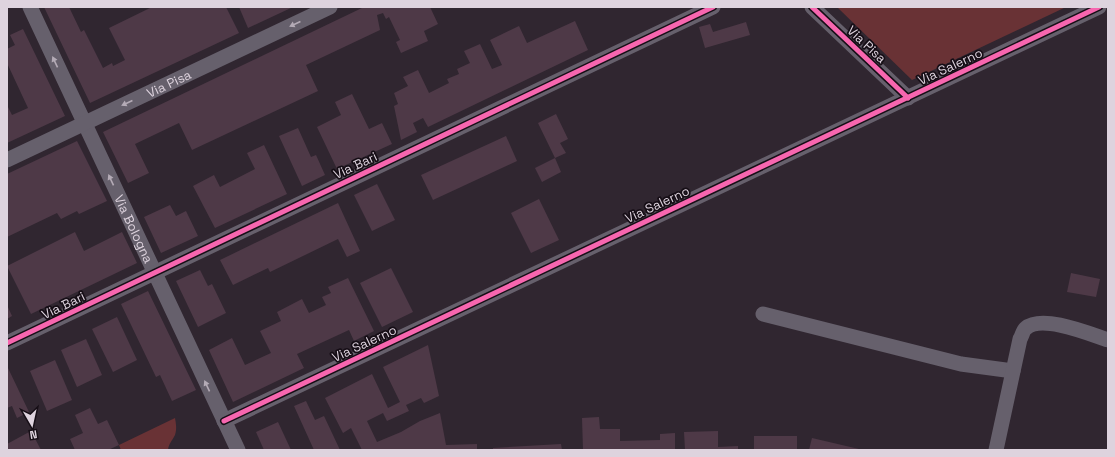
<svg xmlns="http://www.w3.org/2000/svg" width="1115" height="457" font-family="'Space Grotesk',sans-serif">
  <rect width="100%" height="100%" fill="#302630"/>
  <g fill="#693235">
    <polygon points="837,7 1066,7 912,80"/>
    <path d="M175,418C176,424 177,429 175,435C172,441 169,443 168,450H121L119,445Z"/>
  </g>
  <g fill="#4e3947">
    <polygon points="44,7 69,7 81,32 84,30 103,68 112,63 113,66 125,60 109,28 152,7 226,7 239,33 90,103"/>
    <polygon points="239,7 293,7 248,28"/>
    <polygon points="364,7 430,7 438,24 424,31 428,41 401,53 396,42 400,40 389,17 386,19 383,13 377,15 380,30 306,65 318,91 192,150 179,123 135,144 149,173 128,183 103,132"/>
    <polygon points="575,21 588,50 428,127 423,118 413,123 417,132 401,140 394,106 398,104 394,93 408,86 403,77 418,70 429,93 449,83 447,79 459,74 457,69 470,63 464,51 480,44 492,69 502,65 490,40 519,26 527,43"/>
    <polygon points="746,22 750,35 705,48 699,27 710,24 713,32"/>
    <polygon points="23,29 65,116 7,143 7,105 12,115 28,108 7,63 7,49 15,45 10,35"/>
    <polygon points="352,94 369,129 382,123 392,144 337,169 317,127 341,115 335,102"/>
    <polygon points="556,114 568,139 560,143 566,153 555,158 538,123"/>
    <polygon points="298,128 311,157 316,155 325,175 302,186 279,136"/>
    <polygon points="506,136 517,161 433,200 421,175"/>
    <polygon points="77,141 107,201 79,214 77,211 61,219 57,213 7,237 7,174"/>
    <polygon points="264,145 287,194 215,228 193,186 214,175 220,187 255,169 247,153"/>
    <polygon points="555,158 561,172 542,182 535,168"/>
    <polygon points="377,184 395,220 372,231 354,195"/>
    <polygon points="539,199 559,240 531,253 511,213"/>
    <polygon points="338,203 360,251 347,257 338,239 270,272 268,268 233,285 220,260"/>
    <polygon points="170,205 176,216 186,211 198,236 161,253 144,217"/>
    <polygon points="75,232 84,251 122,232 137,263 31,314 7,266"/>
    <polygon points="391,268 413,312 382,327 360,283"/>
    <polygon points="200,270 208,286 212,284 226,313 198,327 176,281"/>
    <polygon points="1071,273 1100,279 1096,297 1067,292"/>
    <polygon points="348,278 374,331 354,341 349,330 297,354 304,368 233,402 209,350 232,338 245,365 271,353 260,331 281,321 277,312 302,299 309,313 326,305 322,297 331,293 328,287"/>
    <polygon points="148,291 196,390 172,401 160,375 156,377 121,304"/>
    <polygon points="7,305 12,316 7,319"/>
    <polygon points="117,317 137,360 113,372 92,329"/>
    <polygon points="86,339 102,375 77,387 61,350"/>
    <polygon points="428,345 439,396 424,403 421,398 406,405 409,411 387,421 383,413 367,421 377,442 401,432 420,421 440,413 446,445 477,444 477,450 362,450 351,428 343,433 325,398 372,374 388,408 400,402 383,367"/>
    <polygon points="55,360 72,400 47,411 30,371"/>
    <polygon points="8,368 29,412 17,418 12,406 7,408 7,369"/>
    <polygon points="306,401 315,420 324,416 340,450 314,450 294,406"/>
    <polygon points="90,408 98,424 107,420 119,445 108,450 75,450 70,439 83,433 75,415"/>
    <polygon points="599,417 600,429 620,429 620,441 660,440 660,434 675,433 675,450 583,450 582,418"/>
    <polygon points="278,422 291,450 264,450 256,432"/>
    <polygon points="31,431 41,450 7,450 7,444"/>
    <polygon points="718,431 718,447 738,446 738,450 685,450 684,432"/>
    <rect x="754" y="436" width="43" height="14"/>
    <polygon points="812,438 859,449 859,450 809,450"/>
    <polygon points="561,444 562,450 493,450 493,448"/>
  </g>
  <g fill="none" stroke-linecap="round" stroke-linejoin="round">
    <g stroke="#66606c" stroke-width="15">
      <path id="s1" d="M30,7L238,450"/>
      <polyline points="812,7 908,98"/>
      <path id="s2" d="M7,160L330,7"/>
      <polyline points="763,314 961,364 1013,371"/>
      <polyline points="7,343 713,7"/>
      <polyline points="224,421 1099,7"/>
      <path d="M996,450L1020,339C1022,336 1023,330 1026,328C1042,314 1090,334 1108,340"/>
    </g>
    <g stroke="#160e16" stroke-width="8">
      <g id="cycleway">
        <polyline points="812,7 908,98"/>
        <polyline points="7,343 713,7"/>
        <polyline points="224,421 1099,7"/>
      </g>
    </g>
    <use href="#cycleway" stroke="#f766af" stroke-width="5"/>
  </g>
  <defs><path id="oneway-solid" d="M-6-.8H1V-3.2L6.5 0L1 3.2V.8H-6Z"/></defs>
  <g fill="#b4abb6">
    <use href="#oneway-solid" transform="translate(295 24) rotate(155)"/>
    <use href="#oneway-solid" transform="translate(55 62) rotate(-115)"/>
    <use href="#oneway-solid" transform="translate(127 103) rotate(155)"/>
    <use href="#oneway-solid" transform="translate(111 180) rotate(-115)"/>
    <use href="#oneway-solid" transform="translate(207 386) rotate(-115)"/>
  </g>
  <g text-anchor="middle" stroke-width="3.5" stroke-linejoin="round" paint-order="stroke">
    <g font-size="13" fill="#ded3de" stroke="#160e16">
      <text transform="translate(867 44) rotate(43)" y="5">Via Pisa</text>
      <text transform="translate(950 66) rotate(-25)" y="5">Via Salerno</text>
      <text dy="5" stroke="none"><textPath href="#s2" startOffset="179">Via Pisa</textPath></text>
      <text transform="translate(355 165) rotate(-25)" y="5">Via Bari</text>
      <text transform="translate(657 204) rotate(-25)" y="5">Via Salerno</text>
      <text dy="5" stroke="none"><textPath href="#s1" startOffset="245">Via Bologna</textPath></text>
      <text transform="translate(63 305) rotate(-26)" y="5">Via Bari</text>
      <text transform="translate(364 343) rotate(-25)" y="5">Via Salerno</text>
    </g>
  </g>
  <rect width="1115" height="457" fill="none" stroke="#ded3de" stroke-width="16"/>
  <g transform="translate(32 425) rotate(171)" stroke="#160e16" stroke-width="3" paint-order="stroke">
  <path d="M0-3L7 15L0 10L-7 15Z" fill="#ded3de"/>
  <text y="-6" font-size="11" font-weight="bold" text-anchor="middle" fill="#ded3de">N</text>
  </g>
</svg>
